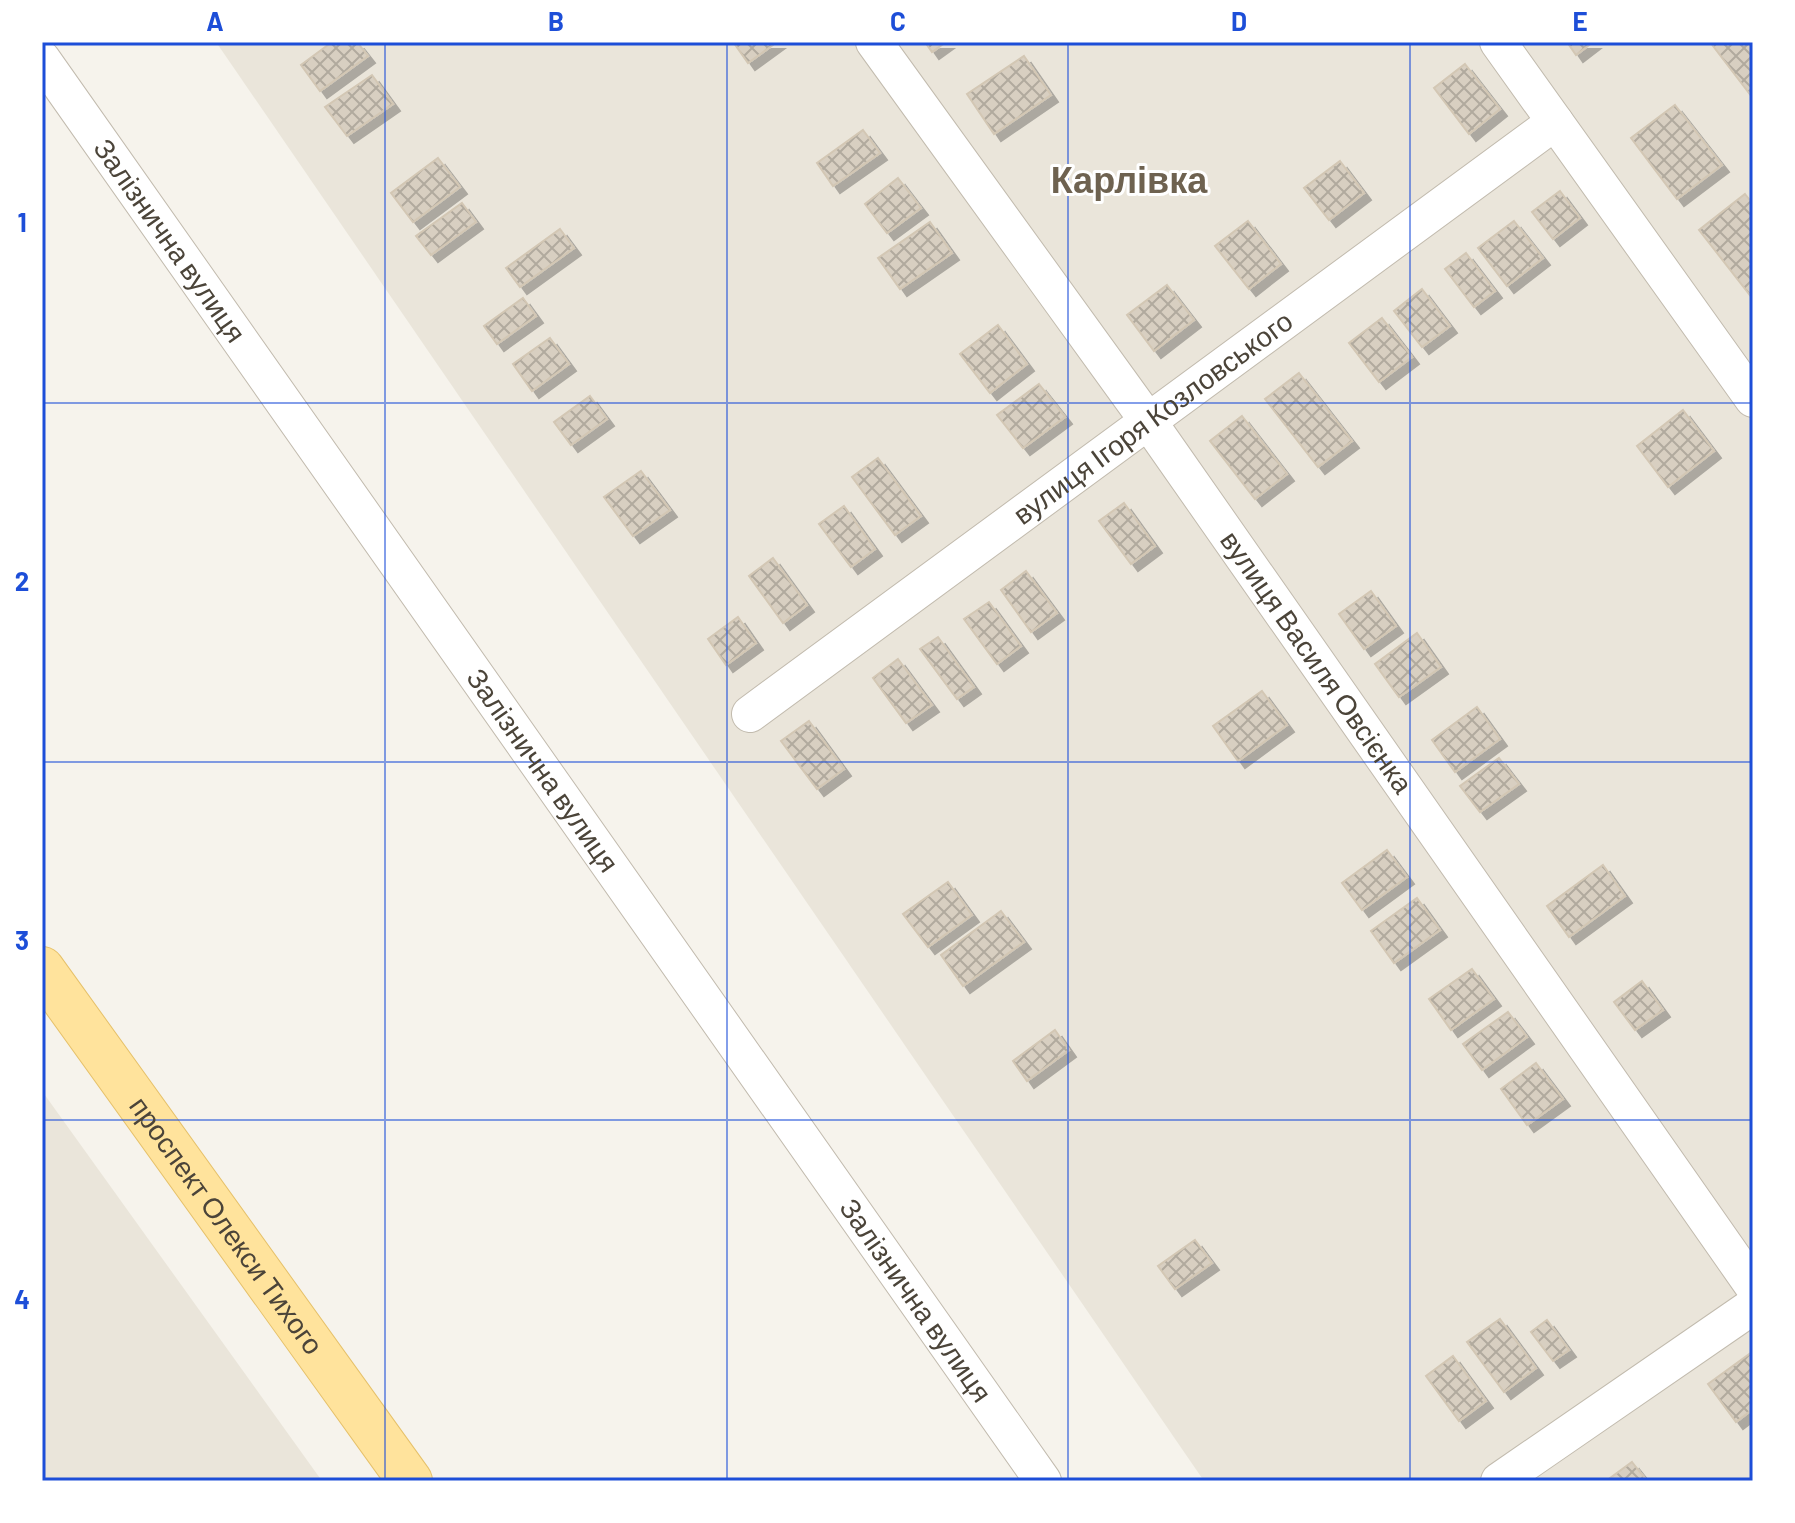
<svg xmlns="http://www.w3.org/2000/svg" width="1795" height="1523" font-family="Barlow,sans-serif">
  <defs>
    <pattern id="building-cross-hatch" width="8" height="8" patternUnits="userSpaceOnUse" patternTransform="scale(2)"><rect width="8" height="8" fill="#d8cfc1"/><path d="M0 0l8 8M0 8l8-8" fill="none" stroke="#b1aa9e"/></pattern>
    <filter id="shadow"><feDropShadow dx="7" dy="7" stdDeviation="0" flood-color="#0004"/></filter>
  </defs>
  <rect width="100%" height="100%" fill="#f6f3ec"/>
  <g fill="#eae5da">
    <polygon points="216,42 1753,42 1753,1481 1204,1481"/>
    <polygon points="42,1091 322,1481 42,1481"/>
  </g>
  <g fill="url(#building-cross-hatch)" stroke="#d3c7b4" stroke-width="2" filter="url(#shadow)">
    <polygon points="332,42 357,42 368,56 320,91 301,65"/>
    <polygon points="735,42 777,42 748,63 734,43"/>
    <polygon points="925,42 946,42 932,52"/>
    <polygon points="1567,42 1593,42 1576,55"/>
    <polygon points="1710,42 1753,42 1753,96 1752,97"/>
    <polygon points="1024,56 1051,95 994,134 967,94"/>
    <polygon points="1465,64 1500,109 1469,134 1434,88"/>
    <polygon points="372,75 393,104 347,136 325,107"/>
    <polygon points="1675,105 1722,165 1677,199 1631,138"/>
    <polygon points="863,130 880,153 833,186 817,163"/>
    <polygon points="438,158 460,187 413,222 391,193"/>
    <polygon points="1340,161 1364,193 1329,220 1304,188"/>
    <polygon points="898,178 921,208 887,233 865,204"/>
    <polygon points="1560,191 1580,218 1553,239 1532,212"/>
    <polygon points="1745,194 1753,204 1753,299 1699,230"/>
    <polygon points="462,203 476,222 431,255 416,236"/>
    <polygon points="1248,221 1281,264 1249,289 1215,246"/>
    <polygon points="1514,221 1543,258 1507,286 1478,248"/>
    <polygon points="930,222 952,253 900,289 878,258"/>
    <polygon points="560,229 574,248 520,287 506,268"/>
    <polygon points="1466,253 1495,291 1474,307 1445,269"/>
    <polygon points="1167,285 1194,320 1154,351 1127,315"/>
    <polygon points="1422,289 1450,326 1422,347 1394,311"/>
    <polygon points="523,298 536,316 497,344 484,326"/>
    <polygon points="1382,318 1412,357 1379,382 1349,343"/>
    <polygon points="998,325 1027,364 990,393 960,354"/>
    <polygon points="550,338 569,364 532,391 513,364"/>
    <polygon points="1299,373 1352,441 1318,467 1265,399"/>
    <polygon points="1039,384 1065,417 1023,448 997,415"/>
    <polygon points="590,396 607,419 571,445 554,422"/>
    <polygon points="1683,410 1714,451 1668,487 1637,446"/>
    <polygon points="1242,416 1287,474 1255,499 1210,441"/>
    <polygon points="878,458 921,516 895,535 852,477"/>
    <polygon points="641,471 670,510 633,536 604,497"/>
    <polygon points="1124,503 1155,546 1131,564 1099,521"/>
    <polygon points="844,506 875,549 851,567 819,524"/>
    <polygon points="773,558 807,605 783,623 749,576"/>
    <polygon points="1026,571 1057,613 1031,632 1001,590"/>
    <polygon points="1371,591 1396,626 1364,649 1339,614"/>
    <polygon points="989,602 1021,646 997,664 964,619"/>
    <polygon points="738,617 756,643 726,665 708,639"/>
    <polygon points="1417,633 1441,667 1399,697 1375,664"/>
    <polygon points="938,637 974,687 957,699 920,649"/>
    <polygon points="898,659 932,705 906,723 873,678"/>
    <polygon points="1262,691 1287,725 1238,761 1213,726"/>
    <polygon points="1477,707 1500,739 1455,772 1432,740"/>
    <polygon points="809,721 844,769 817,789 781,741"/>
    <polygon points="1499,758 1519,784 1480,812 1460,786"/>
    <polygon points="1387,850 1407,877 1362,910 1342,883"/>
    <polygon points="1603,865 1625,896 1569,937 1547,906"/>
    <polygon points="948,882 972,915 928,947 903,914"/>
    <polygon points="1417,898 1440,930 1394,963 1371,931"/>
    <polygon points="1001,911 1024,942 963,986 941,955"/>
    <polygon points="1472,969 1494,999 1451,1030 1429,999"/>
    <polygon points="1642,981 1663,1010 1635,1030 1614,1002"/>
    <polygon points="1508,1012 1527,1037 1482,1070 1463,1044"/>
    <polygon points="1055,1030 1069,1050 1027,1081 1013,1061"/>
    <polygon points="1536,1063 1563,1099 1527,1125 1501,1089"/>
    <polygon points="1195,1240 1212,1263 1175,1289 1158,1266"/>
    <polygon points="1500,1319 1536,1368 1504,1392 1467,1342"/>
    <polygon points="1547,1320 1569,1350 1553,1361 1531,1332"/>
    <polygon points="1752,1352 1753,1354 1753,1409 1736,1422 1708,1384"/>
    <polygon points="1453,1356 1486,1401 1459,1421 1426,1376"/>
    <polygon points="1632,1462 1647,1481 1606,1481"/>
  </g>
  <g fill="none" stroke-linecap="round" stroke-linejoin="round">
    <g stroke="#c2bbae" stroke-width="38">
      <g id="minor">
        <path id="s1" d="M874,42L1148,421L1753,1286"/>
        <polyline points="1498,42 1753,399"/>
        <path id="s2" d="M42,59L1043,1481"/>
        <path id="s3" d="M750,714L1555,122"/>
        <polyline points="1499,1481 1753,1306"/>
      </g>
    </g>
    <g stroke="#e6c16a" stroke-width="46">
      <g id="major">
        <path id="s4" d="M42,969L410,1481"/>
      </g>
    </g>
    <use href="#minor" stroke="#fff" stroke-width="36"/>
    <use href="#major" stroke="#ffe39c" stroke-width="44"/>
  </g>
  <path fill="none" stroke="#1d4ed8" stroke-width="2" stroke-opacity="0.55" d="M385,42V1481M727,42V1481M1068,42V1481M1410,42V1481M42,403H1753M42,762H1753M42,1120H1753"/>
  <g text-anchor="middle" stroke-width="6" stroke-linejoin="round" paint-order="stroke">
    <g font-size="28" fill="#4b4439" stroke="#fff">
      <text dy="10" stroke="none"><textPath href="#s2" startOffset="222">Залізнична вулиця</textPath></text>
      <text dy="10" stroke="none"><textPath href="#s3" startOffset="500">вулиця Ігоря Козловського</textPath></text>
      <text dy="10" stroke="none"><textPath href="#s1" startOffset="762">вулиця Василя Овсієнка</textPath></text>
      <text dy="10" stroke="none"><textPath href="#s2" startOffset="870">Залізнична вулиця</textPath></text>
      <text dy="10" stroke="none"><textPath href="#s4" startOffset="316">проспект Олекси Тихого</textPath></text>
      <text dy="10" stroke="none"><textPath href="#s2" startOffset="1518">Залізнична вулиця</textPath></text>
    </g>
    <g font-size="36" font-weight="bold" fill="#6e6250" stroke="#fff">
      <text x="1129" y="193">Карлівка</text>
    </g>
  </g>
  <rect width="1795" height="1523" fill="none" stroke="#ffffff" stroke-width="88"/>
  <rect x="44" y="44" width="1707" height="1435" fill="none" stroke="#1d4ed8" stroke-width="3"/>
  <g font-size="26" text-anchor="middle" font-weight="bold" fill="#1d4ed8">
    <text x="215" y="31">A</text>
    <text x="556" y="31">B</text>
    <text x="898" y="31">C</text>
    <text x="1239" y="31">D</text>
    <text x="1580" y="31">E</text>
    <text x="22" y="232">1</text>
    <text x="22" y="591">2</text>
    <text x="22" y="950">3</text>
    <text x="22" y="1309">4</text>
  </g>
</svg>
